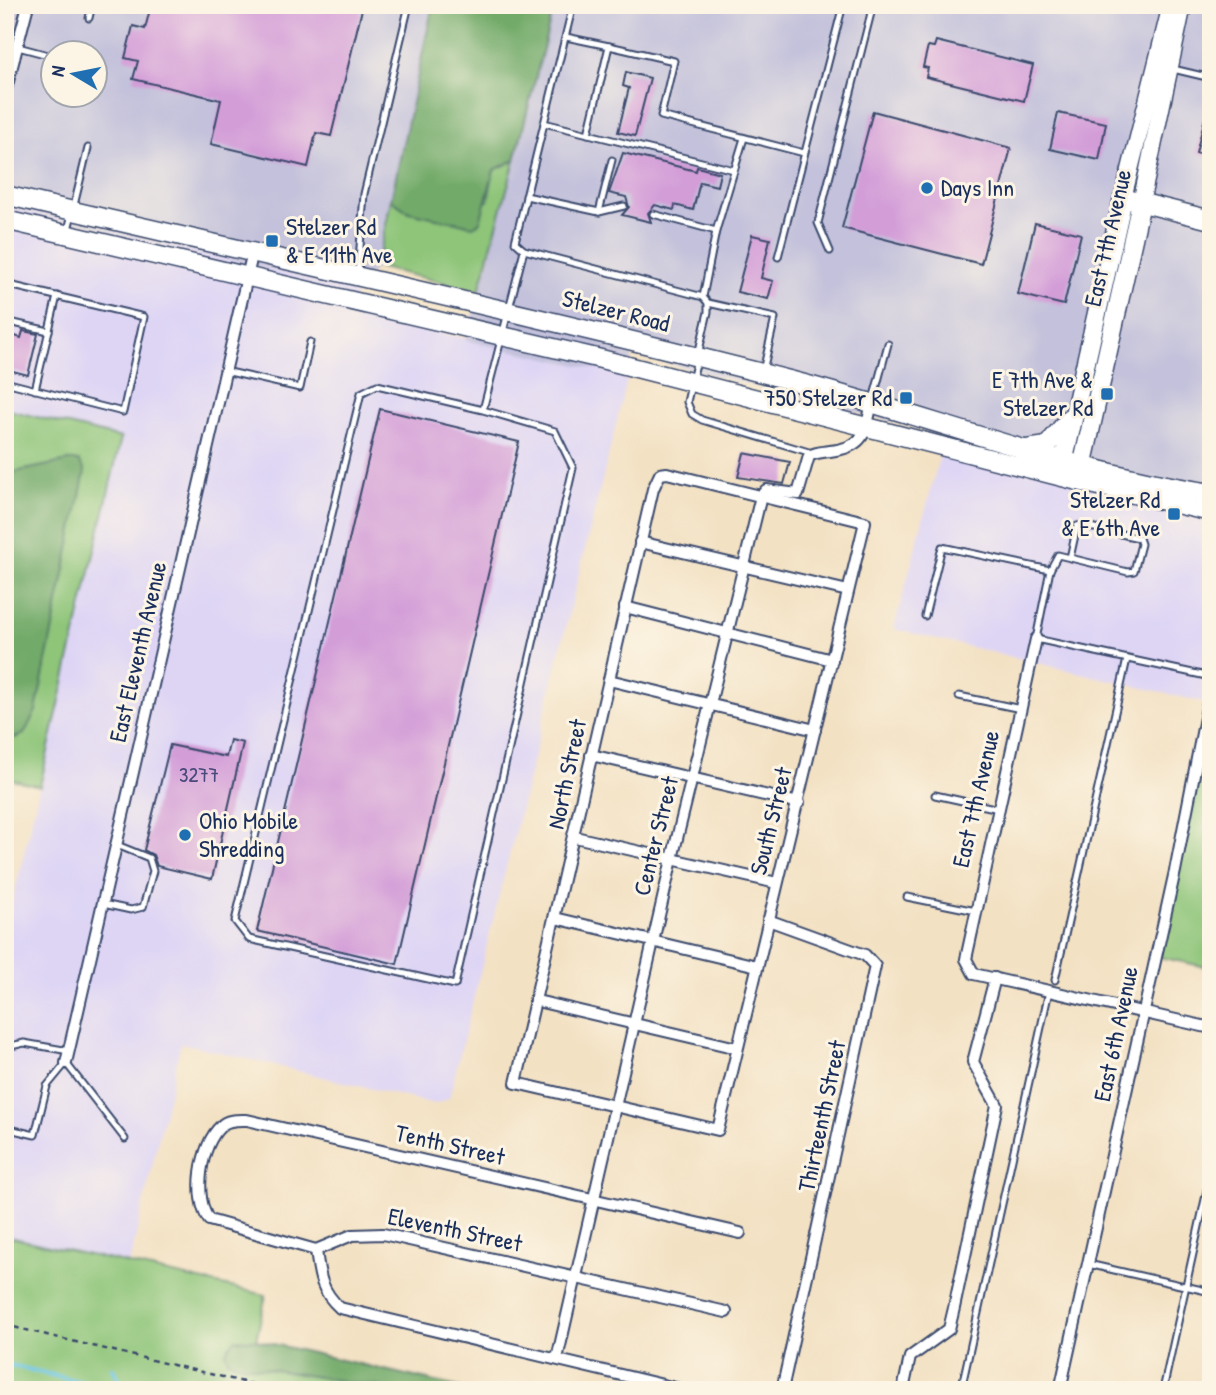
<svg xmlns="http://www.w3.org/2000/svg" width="1216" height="1395" font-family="'Patrick Hand',sans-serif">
  <rect width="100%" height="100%" fill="#fcf5e5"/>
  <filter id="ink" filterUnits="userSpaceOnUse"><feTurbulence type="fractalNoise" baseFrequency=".0143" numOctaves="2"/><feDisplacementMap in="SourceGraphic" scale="14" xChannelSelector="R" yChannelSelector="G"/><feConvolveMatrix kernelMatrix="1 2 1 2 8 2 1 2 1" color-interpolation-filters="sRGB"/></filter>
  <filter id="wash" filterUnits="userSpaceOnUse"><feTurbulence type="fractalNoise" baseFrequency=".00686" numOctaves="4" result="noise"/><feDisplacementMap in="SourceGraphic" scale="28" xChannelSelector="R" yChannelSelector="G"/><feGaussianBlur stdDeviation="1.57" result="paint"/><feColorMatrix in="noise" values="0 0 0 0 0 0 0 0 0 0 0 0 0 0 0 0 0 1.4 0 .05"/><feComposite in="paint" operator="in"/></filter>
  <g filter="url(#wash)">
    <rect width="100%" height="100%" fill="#f3e1c3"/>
    <g fill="#ded5f5">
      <polygon points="5,206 357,289 352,312 628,376 449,1098 435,1104 181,1043 129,1265 5,1236 5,934 121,438 5,409"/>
      <polygon points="945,436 1211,502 1211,704 894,629"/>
    </g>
    <g fill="#c3c1db" fill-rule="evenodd">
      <path d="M11,5H433L377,267L357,289L5,206V30ZM52,52H94V94H52Z"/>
      <polygon points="554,5 1211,5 1211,502 945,436 633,354 628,376 465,340 488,264"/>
    </g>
    <g fill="#8ec579" stroke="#547a6c" stroke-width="2">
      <polygon points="515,160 479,291 377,267 391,200 409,212 488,201 494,170"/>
      <polygon points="5,409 121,438 40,786 5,778 5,742 24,734 69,461 5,474"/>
      <polygon points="1197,779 1211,783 1211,968 1159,957"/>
      <polygon points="5,1236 266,1295 256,1340 470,1390 5,1390"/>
    </g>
    <g fill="#72aa69" stroke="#466c64" stroke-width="2">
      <polygon points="433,5 554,5 515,160 494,170 480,222 473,226 409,212 391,200"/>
      <polygon points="69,461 79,461 85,471 36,711 24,734 5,742 5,474"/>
      <polygon points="235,1339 256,1340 470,1390 400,1390 236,1364 228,1360 225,1352"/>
    </g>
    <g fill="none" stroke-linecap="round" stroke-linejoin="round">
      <g stroke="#65c4e3" stroke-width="4.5">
        <polyline points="5,1364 115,1390"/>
        <polyline points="112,1368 126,1390"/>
      </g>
    </g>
    <g id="blocks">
      <g fill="#d39dd8">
        <polygon points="151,5 363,5 331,136 316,133 308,167 211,144 221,100 133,79 138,61 125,58 133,26 145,29"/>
        <polygon points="936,41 1033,65 1024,101 926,77 928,68 923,67 928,46 934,47"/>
        <polygon points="626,72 650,78 635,136 618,132 629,88 623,86"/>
        <polygon points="1207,110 1211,110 1211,157 1196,153"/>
        <polygon points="873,111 1011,148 981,264 842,228"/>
        <polygon points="1058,113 1106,123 1099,160 1050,149"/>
        <polygon points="623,153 696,171 697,167 720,173 717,186 700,182 693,210 675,205 674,210 655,205 648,213 651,222 622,215 629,207 626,197 609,193"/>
        <polygon points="1035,223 1081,234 1064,305 1018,294"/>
        <polygon points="752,235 770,239 761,278 773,281 768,299 737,292"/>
        <polygon points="23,331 38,334 28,375 5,369 9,334 21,338"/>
        <polygon points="380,409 519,442 397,964 257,931"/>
        <polygon points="744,453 790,462 784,484 738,477"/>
        <polygon points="230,740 243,743 212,879 157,866 153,855 144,850 170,745 226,757"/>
      </g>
    </g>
  </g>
  <g filter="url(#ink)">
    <use href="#blocks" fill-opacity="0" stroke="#3b4a6d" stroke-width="2"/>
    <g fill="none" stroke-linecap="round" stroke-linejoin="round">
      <g stroke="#3b4a6d" stroke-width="9">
        <g id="lane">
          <polyline points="89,18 92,5"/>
          <polyline points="566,37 609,46 588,134"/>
          <polyline points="609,46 674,61 661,116 804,153"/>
          <polyline points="18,47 52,56"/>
          <polyline points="1173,69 1211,78"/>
          <polyline points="544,123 734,170"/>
          <polyline points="526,196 599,212 624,206"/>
          <polyline points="599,212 612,160"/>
          <polyline points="653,214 716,231 703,297"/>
          <polyline points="68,230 88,148"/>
          <polyline points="716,231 744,138"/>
          <polyline points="524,250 515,242 573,5"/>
          <polyline points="830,251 818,223 873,5"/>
          <polyline points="778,257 843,5"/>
          <polyline points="358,274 364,194 409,5"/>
          <polyline points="5,284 144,317 123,412 5,382"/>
          <polyline points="708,303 775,318 763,371"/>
          <polyline points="5,306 10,285"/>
          <polyline points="5,321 49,331"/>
          <polyline points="225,371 300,388 310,342"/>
          <polyline points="35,390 57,296"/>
          <polyline points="873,400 888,344"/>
          <polyline points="483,410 377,385 361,393 235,921 249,939 455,985 573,468 555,431 483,410 524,250 703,297 708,303 708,312 687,402 692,414 702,420 812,453"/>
          <polyline points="1050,570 1058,555 1128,572 1134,571 1141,544 1139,538 1081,525 1077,526 1070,558"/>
          <polyline points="925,616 942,547 1050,570 1036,639 1211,677"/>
          <polyline points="959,696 1021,709"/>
          <polyline points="935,795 999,809"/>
          <polyline points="907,897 976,911"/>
          <polyline points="103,904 131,910 143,907 153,871 149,858 117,845"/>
          <polyline points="1055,980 1127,659"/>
          <polyline points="5,1055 11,1046 24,1043 69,1051"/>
          <polyline points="5,1128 35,1135 47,1086 66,1063 125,1139"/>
          <polyline points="1088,1264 1211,1292"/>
          <polyline points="961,1390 1049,991"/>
          <polyline points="1163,1390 1211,1172"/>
        </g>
      </g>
      <g stroke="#3b4a6d" stroke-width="14">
        <g id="street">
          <polyline points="5,93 28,5"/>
          <polygon points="667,473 865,522 718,1130 516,1083 653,489 660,474"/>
          <polyline points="640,542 848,591"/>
          <polyline points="625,607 832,660"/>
          <polyline points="1036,639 966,959 974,974 1211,1028"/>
          <polyline points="609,680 815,730"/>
          <polyline points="591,755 799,803"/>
          <polyline points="575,837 777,883"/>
          <polyline points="555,918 757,966"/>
          <polyline points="768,920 865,955 875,966 782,1390"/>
          <polyline points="537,1001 737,1048"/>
          <polyline points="66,1063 253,251"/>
          <path d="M316,1250C319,1275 321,1291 340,1308L684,1390"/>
          <path d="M726,1312L383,1234L352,1235L316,1250L209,1220C193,1198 200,1145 221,1126C227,1119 239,1120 247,1120L740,1233"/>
          <path d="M557,1359L672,859L761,496L766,490L798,494L809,456C816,452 823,452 830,451C865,447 865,433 872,403"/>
          <polyline points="903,1390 910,1357 949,1329 954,1308 997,1105 973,1062 995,978"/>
          <polyline points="1060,1390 1175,871 1211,687"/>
        </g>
      </g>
      <g stroke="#3b4a6d" stroke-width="19">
        <g id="secondary">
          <polyline points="1123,198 1171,5"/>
          <polyline points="1141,203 1183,5"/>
        </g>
      </g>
      <g stroke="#3b4a6d" stroke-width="21">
        <g id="primary">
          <path d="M5,195C267,257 529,313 789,380C930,416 1066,471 1211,493"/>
          <polyline points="5,220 601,359 1078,481 1211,512"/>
          <polyline points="1027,449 1047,446 1069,419"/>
          <polyline points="1061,472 1123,198 1211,220"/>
          <polyline points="1080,476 1141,203"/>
        </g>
      </g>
      <polyline stroke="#3b4a6d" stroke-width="2.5" stroke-dasharray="5 5" stroke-linecap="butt" points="5,1325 277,1390"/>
      <use href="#lane" stroke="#fff" stroke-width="5"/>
      <use href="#street" stroke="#fff" stroke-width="10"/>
      <use href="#secondary" stroke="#fff" stroke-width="16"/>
      <use href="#primary" stroke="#fff" stroke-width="18"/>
    </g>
  </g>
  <g fill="#1f6fb2" stroke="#fcf5e5" stroke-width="2.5">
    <circle cx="927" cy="188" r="7"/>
    <rect x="265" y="234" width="14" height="14" rx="3.5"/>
    <rect x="1100" y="387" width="14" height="14" rx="3.5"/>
    <rect x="899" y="391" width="14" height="14" rx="3.5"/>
    <rect x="1167" y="507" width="14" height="14" rx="3.5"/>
    <circle cx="185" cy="835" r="7"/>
  </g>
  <g text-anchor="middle" stroke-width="6" stroke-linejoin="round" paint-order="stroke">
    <g font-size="21" fill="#494a7c">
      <text x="199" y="782">3277</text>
    </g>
    <g font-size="24" fill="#1b2f5e" stroke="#fcf5e5" text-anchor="start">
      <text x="941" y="196">Days Inn</text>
      <text x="286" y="235">Stelzer Rd<tspan x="286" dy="28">&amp; E 11th Ave</tspan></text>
      <text x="1093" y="388" text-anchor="end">E 7th Ave &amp;<tspan x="1093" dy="28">Stelzer Rd</tspan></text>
      <text x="892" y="406" text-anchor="end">750 Stelzer Rd</text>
      <text x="1160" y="508" text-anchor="end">Stelzer Rd<tspan x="1160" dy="28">&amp; E 6th Ave</tspan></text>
      <text x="199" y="829">Ohio Mobile<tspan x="199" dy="28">Shredding</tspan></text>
    </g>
    <g font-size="24" fill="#1b2f5e" stroke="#fcf5e5">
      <text transform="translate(1108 238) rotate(-77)" y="8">East 7th Avenue</text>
      <text transform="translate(616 311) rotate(14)" y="8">Stelzer Road</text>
      <text transform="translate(138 652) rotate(-77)" y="8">East Eleventh Avenue</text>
      <text transform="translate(567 774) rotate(-78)" y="8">North Street</text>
      <text transform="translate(976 799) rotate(-77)" y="8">East 7th Avenue</text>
      <text transform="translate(771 821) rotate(-76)" y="8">South Street</text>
      <text transform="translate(656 836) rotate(-76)" y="8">Center Street</text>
      <text transform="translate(1116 1034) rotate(-78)" y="8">East 6th Avenue</text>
      <text transform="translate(822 1116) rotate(-78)" y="8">Thirteenth Street</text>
      <text transform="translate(450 1145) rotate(13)" y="8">Tenth Street</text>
      <text transform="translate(455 1230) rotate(12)" y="8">Eleventh Street</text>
    </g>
  </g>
  <rect width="1216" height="1395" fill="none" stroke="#fcf5e5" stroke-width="28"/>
  <g transform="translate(74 74) rotate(280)"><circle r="33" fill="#fcf5e5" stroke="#a2a6af" stroke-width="2"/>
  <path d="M0-5L12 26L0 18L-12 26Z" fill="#1f6fb2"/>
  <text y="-10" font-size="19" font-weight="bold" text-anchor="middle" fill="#1b2f5e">N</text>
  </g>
</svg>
